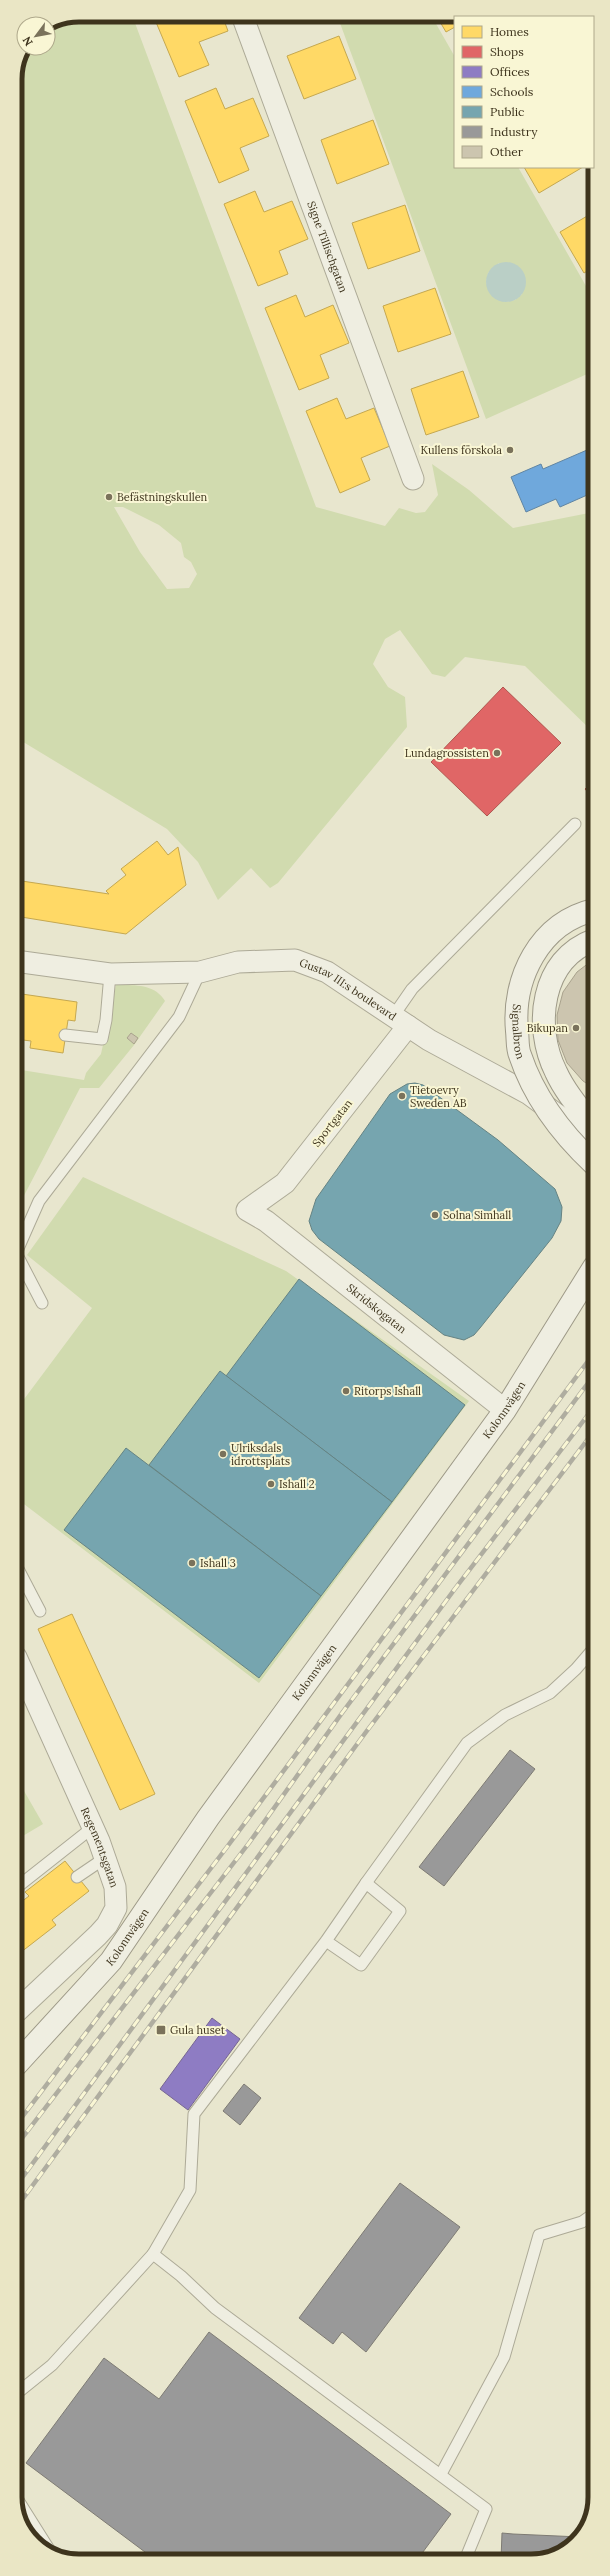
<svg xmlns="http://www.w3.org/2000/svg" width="610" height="2576" font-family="Lora,serif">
  <rect width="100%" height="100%" fill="#e8e6ce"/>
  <g fill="#d1dbaf" fill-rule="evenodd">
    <path d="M79,15H132L316,507L385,526L399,508L416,513L425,512L438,495L432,464L469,490L513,528L594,512V733L525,666L465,657L445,677L432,674L400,630L385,639L373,664L388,687L405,697L407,727L278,883L270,888L251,868L218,900L198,862L167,829L15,737V78L28,48H48V31L54,25ZM114,507H123L159,525L181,543L184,557L191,562L197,574L189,588L167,589L140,552Z"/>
    <path d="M337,15H431L455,57V167H518L594,300V371L486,419ZM499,263L522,294L515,300L505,302L486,283L488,273Z"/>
    <path d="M116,985C135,985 155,984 165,1001L134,1045L99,1088H80L16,1211L15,1069L84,1080L86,1073L101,1054Z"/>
    <polygon points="83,1177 286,1271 469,1401 259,1683 16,1498 16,1410 92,1308 27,1255"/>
    <polygon points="16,1777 43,1824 16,1840"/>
  </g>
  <circle fill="#bacfc6" cx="506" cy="282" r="20"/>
  <g fill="#ffd966" stroke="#c5a850">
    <polygon points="153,15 222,15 228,31 199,42 209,65 179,77"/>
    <polygon points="436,15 475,15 455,17 455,27 446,32"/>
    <polygon points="339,36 356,79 304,99 287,56"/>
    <polygon points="593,65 594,66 594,97 593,95"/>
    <polygon points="216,88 225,109 253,98 269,136 240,148 249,170 219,183 185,101"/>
    <polygon points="373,120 389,164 337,184 321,140"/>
    <polygon points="524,167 583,167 539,193"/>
    <polygon points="255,191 264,212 292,201 308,239 279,251 288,274 258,286 224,204"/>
    <polygon points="405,205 420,251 368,269 352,223"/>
    <polygon points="594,212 594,267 584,273 560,232"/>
    <polygon points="435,288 451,334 398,352 383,306"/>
    <polygon points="296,295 305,317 333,305 349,343 320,355 329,378 299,390 265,308"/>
    <polygon points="463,371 479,417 426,435 411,389"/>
    <polygon points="337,398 346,419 374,408 390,446 361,458 370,480 340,493 306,411"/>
    <polygon points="15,767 22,772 15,782"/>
    <polygon points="157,841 168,855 178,847 186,885 126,934 15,916 15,880 109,894 106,891 126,875 121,869"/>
    <polygon points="15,993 77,1002 75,1021 68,1020 63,1053 30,1048 31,1041 15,1039"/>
    <polygon points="72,1614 155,1794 120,1810 38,1629"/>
    <polygon points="65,1861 89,1891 52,1920 56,1925 16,1956 16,1906 29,1896 25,1892"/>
  </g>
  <g fill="#e06666" stroke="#af5750">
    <polygon points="503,687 561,743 487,816 431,762"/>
    <polygon points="594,780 594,799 585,789"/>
  </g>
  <polygon fill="#8e7cc3" stroke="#766691" points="212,2018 240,2039 188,2110 160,2089"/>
  <polygon fill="#6fa8dc" stroke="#6085a3" points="594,447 594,492 560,507 556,499 526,512 511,477 541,464 543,469"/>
  <g fill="#76a5af" stroke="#658383">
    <polygon points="415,1083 423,1085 498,1140 555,1189 562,1207 561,1221 552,1238 480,1328 474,1335 464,1340 444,1335 319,1239 312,1230 309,1221 316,1199 390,1094 407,1084"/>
    <polygon points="299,1279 465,1405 392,1502 226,1376"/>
    <polygon points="220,1371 392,1502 321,1596 149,1465"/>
    <polygon points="126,1448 321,1596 259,1678 64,1530"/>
  </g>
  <g fill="#999" stroke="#7e7b74">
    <polygon points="510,1750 535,1769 444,1886 419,1867"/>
    <polygon points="244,2084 261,2098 240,2125 223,2111"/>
    <polygon points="400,2183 460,2227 366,2352 342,2332 333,2344 299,2318"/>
    <polygon points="209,2332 451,2514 417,2560 157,2561 26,2463 104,2358 159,2399"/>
    <polygon points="595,2369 595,2498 587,2519"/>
    <polygon points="502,2533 513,2534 580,2537 544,2560 501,2560"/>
  </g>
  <g fill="#ccc5af" stroke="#a9a28d">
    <polygon points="594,959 594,1088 583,1081 567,1063 558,1040 557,1015 563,992 577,972"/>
    <polygon points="131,1033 138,1038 134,1044 127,1038"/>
  </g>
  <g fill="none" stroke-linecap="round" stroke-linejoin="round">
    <g stroke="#adaa97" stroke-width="13">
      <g id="lane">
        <polyline points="394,1015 412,989 575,824"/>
        <polyline points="65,1035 102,1039 106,1020 110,974"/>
        <polyline points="16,1253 39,1201 179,1017 200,972"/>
        <polyline points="16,1253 42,1303"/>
        <polyline points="16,1565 40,1611"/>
        <polyline points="77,1877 105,1858"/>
        <polyline points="366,1883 467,1743 505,1715 550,1693 576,1669 595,1647"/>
        <polyline points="16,1888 92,1828"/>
        <polyline points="326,1941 361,1965 400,1911 366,1883 326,1941 194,2114 190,2190 153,2254 181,2276 215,2308 486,2509 465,2560"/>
        <polyline points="16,2394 52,2365 153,2254"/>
        <polyline points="441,2474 504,2357 539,2235 582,2222 595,2213"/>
        <polyline points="16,2497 50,2551"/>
      </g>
    </g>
    <g stroke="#adaa97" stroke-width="23">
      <g id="street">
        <path id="s1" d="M242,15L413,479"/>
        <polyline points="520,15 520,17"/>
        <polyline points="593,144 594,146"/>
        <path id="s2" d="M15,961L110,974L200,972L238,962L295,960L327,972L429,1040L529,1094L563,1119L594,1149"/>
        <path id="s3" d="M408,1026L285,1183L247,1210L266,1221L505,1410"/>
        <path id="s4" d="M16,1657L99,1841L115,1887L116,1908L107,1925L98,1935L16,2012"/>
      </g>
    </g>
    <g stroke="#9d9987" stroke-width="24">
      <g id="secondary">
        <path d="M594,940C541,959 533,1026 556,1072C565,1092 580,1110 594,1126"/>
        <path id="s5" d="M16,2065L111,1961L208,1818L505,1410L594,1267"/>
      </g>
    </g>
    <use href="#lane" stroke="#efeee1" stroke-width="11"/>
    <use href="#street" stroke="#efeee1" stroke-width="21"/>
    <use href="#secondary" stroke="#efeee1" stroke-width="22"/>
    <g stroke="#afada0" stroke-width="4.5">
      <g id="rail">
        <polyline points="16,2125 227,1847 594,1353"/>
        <polyline points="16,2146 249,1843 342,1713 594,1375"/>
        <polyline points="16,2186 454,1590 594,1407"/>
        <polyline points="16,2208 366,1732 594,1431"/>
      </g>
    </g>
    <use href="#rail" stroke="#f9f6d4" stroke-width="3" stroke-dasharray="9" stroke-linecap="butt"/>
    <g stroke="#9d9987" stroke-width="24" stroke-linecap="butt">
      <g id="secondary-bridge">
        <path id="s6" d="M594,910C539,923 512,979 517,1031C518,1039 517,1048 520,1055C534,1097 562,1134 594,1164"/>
      </g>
    </g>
    <use href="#secondary-bridge" stroke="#efeee1" stroke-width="22"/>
  </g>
  <g fill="#7a725b" stroke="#f9f6d4" stroke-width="1.5">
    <circle cx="510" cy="450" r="4"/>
    <circle cx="109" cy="497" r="4"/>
    <circle cx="497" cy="753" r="4"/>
    <circle cx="576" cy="1028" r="4"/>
    <circle cx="402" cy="1096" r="4"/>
    <circle cx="435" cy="1215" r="4"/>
    <circle cx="346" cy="1391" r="4"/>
    <circle cx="223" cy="1454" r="4"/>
    <circle cx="271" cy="1484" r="4"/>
    <circle cx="192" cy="1563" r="4"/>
    <rect x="156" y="2025" width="10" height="10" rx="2"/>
  </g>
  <g text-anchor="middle" stroke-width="4" stroke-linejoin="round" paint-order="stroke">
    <g font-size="11" fill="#3e341d" stroke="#f9f6d4">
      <text dy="4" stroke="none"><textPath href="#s1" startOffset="247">Signe Tillischgatan</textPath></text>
      <text dy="4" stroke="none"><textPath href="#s2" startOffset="343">Gustav III:s boulevard</textPath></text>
      <text dy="4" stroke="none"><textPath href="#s6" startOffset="157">Signalbron</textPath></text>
      <text transform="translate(332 1123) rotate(-52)" y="4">Sportgatan</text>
      <text dy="4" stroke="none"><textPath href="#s3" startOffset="409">Skridskogatan</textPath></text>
      <text dy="4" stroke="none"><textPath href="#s5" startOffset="818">Kolonnvägen</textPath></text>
      <text dy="4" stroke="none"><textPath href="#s5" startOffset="494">Kolonnvägen</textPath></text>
      <text dy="4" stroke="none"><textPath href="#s4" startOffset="208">Regementsgatan</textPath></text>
      <text dy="4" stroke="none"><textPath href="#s5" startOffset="170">Kolonnvägen</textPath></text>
    </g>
    <g font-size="11" fill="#3e341d" stroke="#f9f6d4" text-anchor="start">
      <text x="502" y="454" text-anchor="end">Kullens förskola</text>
      <text x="117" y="501">Befästningskullen</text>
      <text x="489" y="757" text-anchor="end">Lundagrossisten</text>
      <text x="568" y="1032" text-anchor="end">Bikupan</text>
      <text x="410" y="1094">Tietoevry<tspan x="410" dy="13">Sweden AB</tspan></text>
      <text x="443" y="1219">Solna Simhall</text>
      <text x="354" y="1395">Ritorps Ishall</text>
      <text x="231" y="1452">Ulriksdals<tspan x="231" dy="13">idrottsplats</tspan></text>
      <text x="279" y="1488">Ishall 2</text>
      <text x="200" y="1567">Ishall 3</text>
      <text x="170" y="2034">Gula huset</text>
    </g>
  </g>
  <path d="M0 0H610V2576H0ZM79 22H531A57 57 0 0 1 588 79V2497A57 57 0 0 1 531 2554H79A57 57 0 0 1 22 2497V79A57 57 0 0 1 79 22Z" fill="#eae6c5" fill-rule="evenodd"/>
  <path fill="none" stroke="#3e341d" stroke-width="5" d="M79 22H531A57 57 0 0 1 588 79V2497A57 57 0 0 1 531 2554H79A57 57 0 0 1 22 2497V79A57 57 0 0 1 79 22Z"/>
  <rect x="454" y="16" width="140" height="152" fill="#f9f6d4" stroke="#aea88b"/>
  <rect x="462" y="26" width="20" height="12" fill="#ffd966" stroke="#aea88b"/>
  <text x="490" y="36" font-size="12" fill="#3e341d">Homes</text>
  <rect x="462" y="46" width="20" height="12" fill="#e06666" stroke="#aea88b"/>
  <text x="490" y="56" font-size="12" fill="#3e341d">Shops</text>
  <rect x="462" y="66" width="20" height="12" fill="#8e7cc3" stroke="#aea88b"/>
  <text x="490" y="76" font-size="12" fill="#3e341d">Offices</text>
  <rect x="462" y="86" width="20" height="12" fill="#6fa8dc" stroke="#aea88b"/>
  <text x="490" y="96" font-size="12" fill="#3e341d">Schools</text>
  <rect x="462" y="106" width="20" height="12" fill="#76a5af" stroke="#aea88b"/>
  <text x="490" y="116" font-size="12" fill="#3e341d">Public</text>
  <rect x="462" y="126" width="20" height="12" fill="#999999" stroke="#aea88b"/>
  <text x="490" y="136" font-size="12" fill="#3e341d">Industry</text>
  <rect x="462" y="146" width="20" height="12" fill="#ccc5af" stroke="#aea88b"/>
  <text x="490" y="156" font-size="12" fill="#3e341d">Other</text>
  <g transform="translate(36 36) rotate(238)"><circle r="19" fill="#f9f6d4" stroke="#aea88b"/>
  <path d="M0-3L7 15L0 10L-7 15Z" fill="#7a725b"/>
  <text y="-6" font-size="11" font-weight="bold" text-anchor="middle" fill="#3e341d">N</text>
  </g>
</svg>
